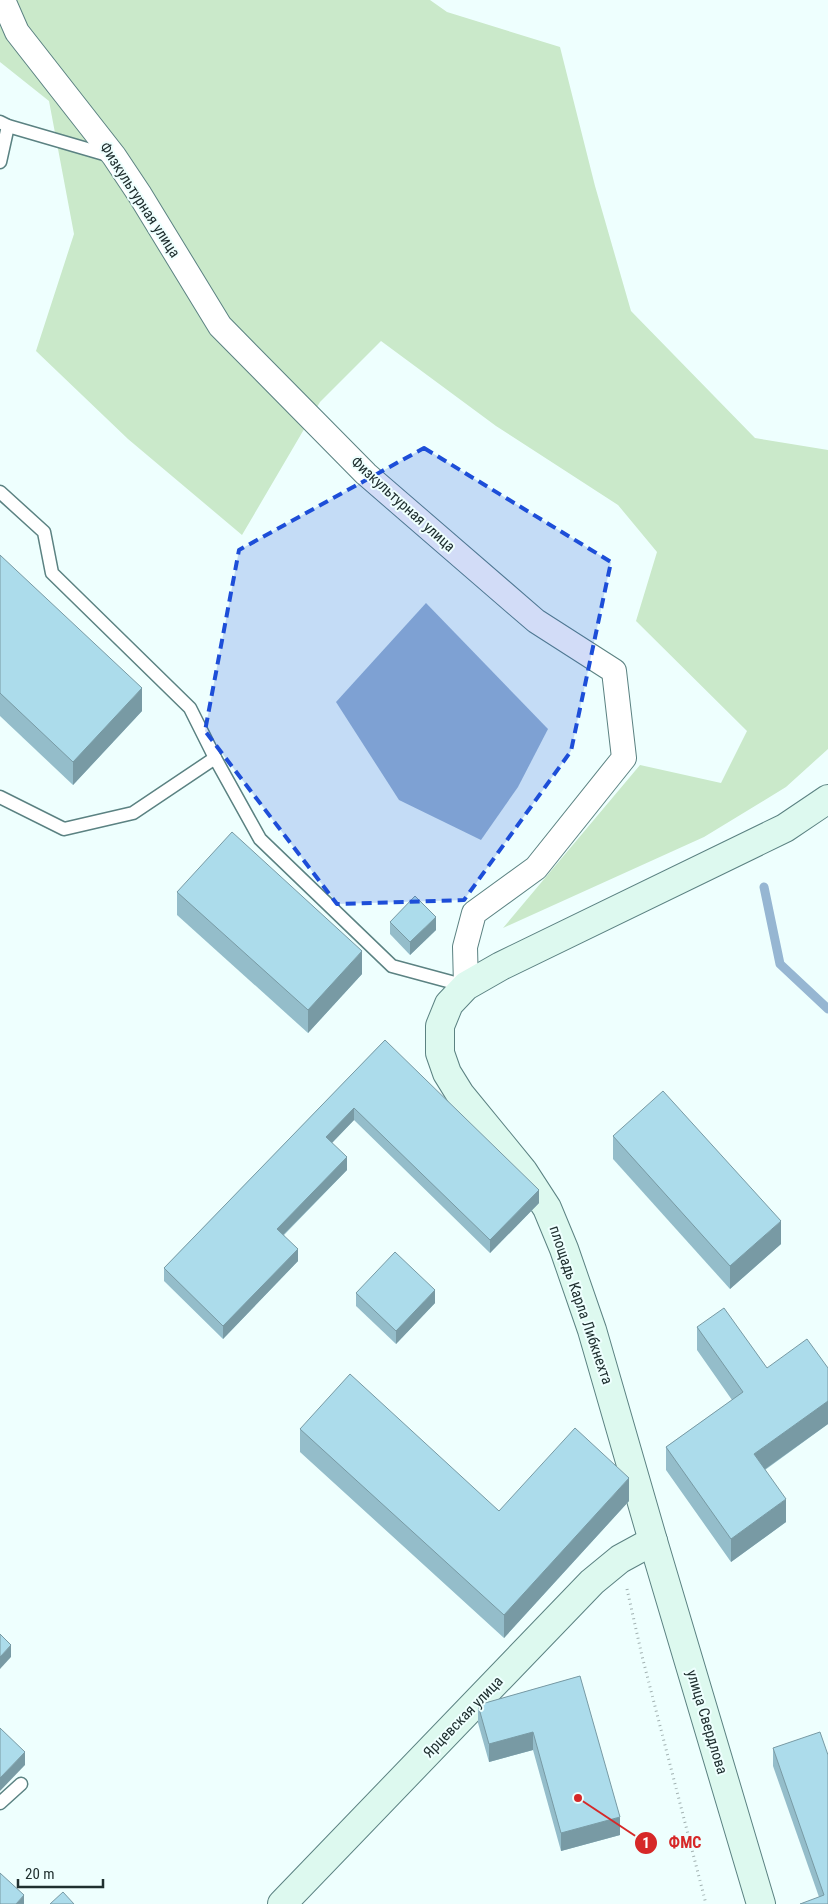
<svg xmlns="http://www.w3.org/2000/svg" width="828" height="1904" font-family="'Roboto Condensed',sans-serif">
  <rect width="100%" height="100%" fill="#eefffe"/>
  <polygon fill="#cae9ca" points="0,0 430,0 447,12 560,47 595,186 631,311 755,438 828,450 828,749 786,787 704,837 503,928 640,765 721,783 747,731 636,621 657,552 618,505 496,426 381,341 320,402 242,535 128,439 36,351 74,234 49,101 0,62"/>
  <polygon fill="#96b6d2" points="426,603 548,729 518,787 481,840 399,800 336,702"/>
  <g fill="none" stroke-linecap="round" stroke-linejoin="round">
    <polyline stroke="#96b6d2" stroke-width="9" points="764,887 780,964 828,1009"/>
    <g stroke="#5b8282" stroke-width="15">
      <g id="lane">
        <polyline points="0,122 8,126 111,156"/>
        <polyline points="0,162 8,126"/>
        <polyline points="0,492 44,532 52,573 190,708 215,758"/>
        <polyline points="0,797 64,829 133,813 215,758 260,839 392,966 466,986"/>
        <polyline points="0,1803 21,1784"/>
      </g>
    </g>
    <g stroke="#5b8282" stroke-width="26">
      <polyline id="street" points="3,0 17,32 114,156 140,195 220,326 366,474 536,621 614,671 624,758 536,868 474,913 465,947 466,986"/>
    </g>
    <g stroke="#5b8282" stroke-width="30">
      <g id="secondary">
        <polyline points="282,1904 592,1582 620,1559 653,1541"/>
        <polyline points="761,1904 653,1541 592,1330 564,1249 547,1208 523,1171 460,1094 447,1073 440,1053 440,1026 449,1004 466,986 501,966 785,828 828,799"/>
      </g>
    </g>
    <polyline stroke="#a2b2b2" stroke-width="3" stroke-dasharray="1 4" stroke-linecap="butt" points="627,1589 642,1656 706,1904"/>
    <use href="#lane" stroke="#fff" stroke-width="12"/>
    <use href="#street" stroke="#fff" stroke-width="24"/>
    <use href="#secondary" stroke="#ddf9ef" stroke-width="28"/>
  </g>
  <g fill="#94bdca">
    <polygon points="0,555 142,711 73,785 0,716"/>
    <polygon points="177,892 362,974 308,1033 177,915"/>
    <polygon points="390,922 436,930 410,955 390,934"/>
    <polygon points="385,1040 539,1203 490,1253 354,1120 332,1143 347,1170 284,1235 298,1261 223,1339 164,1281 164,1268"/>
    <polygon points="613,1136 781,1244 730,1289 613,1159"/>
    <polygon points="356,1293 435,1303 396,1344 356,1306"/>
    <polygon points="697,1327 767,1368 828,1368 828,1424 765,1470 786,1522 731,1562 666,1470 666,1447 732,1400 697,1350"/>
    <polygon points="300,1429 499,1511 629,1501 504,1638 300,1452"/>
    <polygon points="580,1676 620,1835 561,1851 533,1750 489,1762 478,1723 478,1705"/>
    <polygon points="773,1748 828,1904 819,1897 773,1766"/>
  </g>
  <g fill="#789aa4">
    <polygon points="142,688 142,711 73,785 73,762"/>
    <polygon points="436,917 436,930 410,955 410,942"/>
    <polygon points="362,951 362,974 308,1033 308,1010"/>
    <polygon points="354,1108 354,1120 326,1149 326,1137"/>
    <polygon points="347,1157 347,1170 277,1241 277,1229"/>
    <polygon points="539,1190 539,1203 490,1253 490,1240"/>
    <polygon points="781,1221 781,1244 730,1289 730,1266"/>
    <polygon points="298,1249 298,1261 223,1339 223,1326"/>
    <polygon points="435,1290 435,1303 396,1344 396,1331"/>
    <polygon points="828,1401 828,1424 754,1477 754,1454"/>
    <polygon points="629,1478 629,1501 504,1638 504,1615"/>
    <polygon points="786,1499 786,1522 731,1562 731,1539"/>
    <polygon points="11,1645 11,1657 0,1669 0,1657"/>
    <polygon points="533,1732 533,1750 489,1762 489,1744"/>
    <polygon points="25,1752 25,1765 0,1791 0,1778"/>
    <polygon points="620,1817 620,1835 561,1851 561,1833"/>
    <polygon points="24,1895 24,1904 16,1904"/>
  </g>
  <g fill="#acdceb" stroke="#789aa4">
    <polygon points="0,555 142,688 73,762 0,693"/>
    <polygon points="232,832 362,951 308,1010 177,892"/>
    <polygon points="415,896 436,917 410,942 390,922"/>
    <polygon points="385,1040 539,1190 490,1240 354,1108 326,1137 347,1157 277,1229 298,1249 223,1326 164,1268"/>
    <polygon points="663,1091 781,1221 730,1266 613,1136"/>
    <polygon points="395,1252 435,1290 396,1331 356,1293"/>
    <polygon points="724,1308 767,1368 807,1339 828,1368 828,1401 754,1454 786,1499 731,1539 666,1447 743,1392 697,1327"/>
    <polygon points="350,1374 499,1511 575,1428 629,1478 504,1615 300,1429"/>
    <polygon points="0,1634 11,1645 0,1657"/>
    <polygon points="580,1676 620,1817 561,1833 533,1732 489,1744 478,1705"/>
    <polygon points="0,1728 25,1752 0,1778"/>
    <polygon points="820,1732 828,1755 828,1904 800,1904 824,1895 773,1748"/>
    <polygon points="0,1873 24,1895 16,1904 0,1904"/>
    <polygon points="63,1892 74,1904 50,1904"/>
  </g>
  <path fill="#1d4ed8" fill-opacity="0.2" stroke="#1d4ed8" stroke-width="4" stroke-dasharray="10 6" stroke-linejoin="round" d="M424,448L611,562L571,751L464,900L337,904L205,731L239,550Z"/>
  <g text-anchor="middle" stroke-width="4" stroke-linejoin="round" paint-order="stroke">
    <g font-size="15" fill="#203030" stroke="#eefffe">
      <text transform="translate(140 200) rotate(57)" y="5">Физкультурная улица</text>
      <text transform="translate(403 504) rotate(42)" y="5">Физкультурная улица</text>
      <text transform="translate(581 1305) rotate(71)" y="5">площадь Карла Либкнехта</text>
      <text transform="translate(463 1717) rotate(-46)" y="5">Ярцевская улица</text>
      <text transform="translate(707 1722) rotate(73)" y="5">улица Свердлова</text>
    </g>
  </g>
  <path fill="none" stroke="#d62828" stroke-width="2" d="M578 1798L646 1843"/>
  <g fill="#d62828" stroke="#eefffe" stroke-width="2">
    <circle cx="578" cy="1798" r="5"/>
    <circle cx="646" cy="1843" r="12"/>
  </g>
  <g font-size="15" text-anchor="middle" font-weight="bold" fill="#fff">
    <text x="646" y="1848">1</text>
  </g>
  <g font-size="16" text-anchor="middle" font-weight="bold" fill="#d62828" stroke="#eefffe" stroke-width="4" stroke-linejoin="round" paint-order="stroke">
    <text x="685" y="1848">ФМС</text>
  </g>
  <path d="M18 1879v8h85v-8" fill="none" stroke="#203030" stroke-width="2.5"/>
  <text x="25" y="1879" font-size="15" fill="#203030" stroke="#eefffe" stroke-width="4" paint-order="stroke">20 m</text>
</svg>
